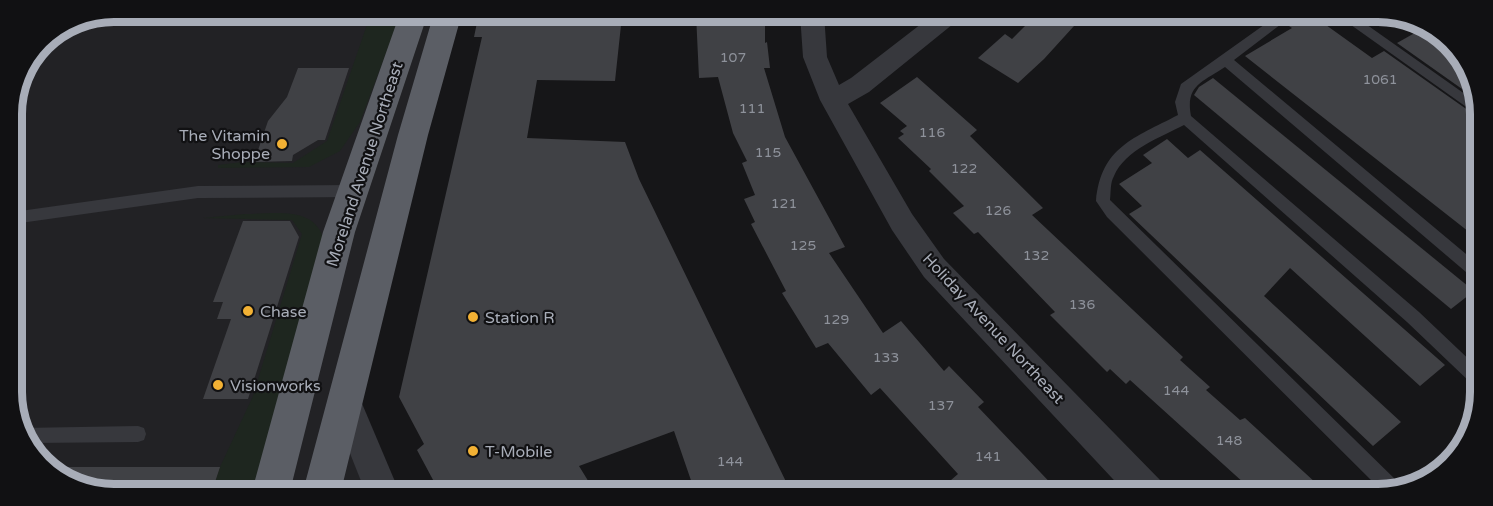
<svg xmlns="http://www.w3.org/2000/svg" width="1493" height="506" font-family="'Varela Round',sans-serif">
  <rect width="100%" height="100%" fill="#161618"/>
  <polygon fill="#222225" points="115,12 434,13 334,388 375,491 88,490 38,459 14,411 12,108 42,42 76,20"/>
  <g fill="#1e261f">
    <polygon points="371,13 401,13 360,122 340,151 309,167 218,168 218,165 243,162 293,163 327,141"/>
    <path d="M245,214C274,214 317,205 324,242L254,491H212L220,467L253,396L302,234L292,220L203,218Z"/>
  </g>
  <g fill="#404145">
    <polygon points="479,13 518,13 517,18 622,16 615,81 537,80 527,138 625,142 639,179 791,492 695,492 674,431 579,466 595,492 439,491 417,450 424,444 399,397 482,37 474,37"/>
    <polygon points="696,14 765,14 765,43 767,42 770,68 764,68 785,137 845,247 829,253 883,333 901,321 944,371 949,366 984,402 978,407 1060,493 936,493 958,474 880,388 871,395 828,343 816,348 782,293 786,291 751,224 755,222 744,199 755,195 742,163 747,161 733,133 718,77 699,78"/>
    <polygon points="1036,15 1084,15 1044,59 1018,83 978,58 1005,34 1012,39"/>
    <polygon points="1295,15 1312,15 1372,58 1384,51 1479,118 1478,239 1245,56 1292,28 1286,24"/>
    <polygon points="1420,30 1462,60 1479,95 1479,101 1397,43"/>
    <polygon points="298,68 349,68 325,140 318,140 293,155 292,161 254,162 268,121 287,97"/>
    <polygon points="917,77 977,130 970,136 1043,208 1032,215 1183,357 1180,360 1210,387 1206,390 1240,420 1245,418 1328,494 1255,493 1130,380 1126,384 1110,369 1107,372 1050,315 1055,312 978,232 974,234 953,213 964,206 929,171 931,169 898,138 904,134 900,131 907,126 880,103"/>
    <polygon points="1213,78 1474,291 1451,309 1194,95 1199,87"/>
    <polygon points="1167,139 1188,158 1200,150 1445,365 1420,386 1290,268 1264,296 1401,422 1373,446 1129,214 1142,206 1119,184 1152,163 1143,155"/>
    <polygon points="243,221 290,221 299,237 248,399 203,399 231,319 217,319 223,302 213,302"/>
    <polygon points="51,467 220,467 212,491 88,490"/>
  </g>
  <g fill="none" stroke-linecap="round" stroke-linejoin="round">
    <g fill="#37383d" fill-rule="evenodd">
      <path d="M1278,15H1293L1234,60L1478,264V280L1473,278L1225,67C1203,82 1185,85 1191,116L1419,312L1478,368V387L1472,384L1407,322L1184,125C1161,137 1125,150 1114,176C1110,183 1111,192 1110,200L1400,484L1402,487L1385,494L1107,217L1096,201C1101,147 1134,138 1178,115L1175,102L1181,84Z"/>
      <polygon points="1337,15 1353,15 1479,104 1479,116"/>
      <polygon points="354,185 359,187 361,191 359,195 354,197 198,198 13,224 13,212 198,186"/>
      <polygon points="138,426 144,428 146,434 144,440 138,442 30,443 22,428"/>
    </g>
    <g fill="#37383d" fill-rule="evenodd">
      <polygon points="800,14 824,14 827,57 839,85 851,78 934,14 962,14 958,20 869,92 848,104 912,214 944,259 1161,481 1166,493 1126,493 924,277 892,230 820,100 803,57"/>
      <polygon points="344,383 355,387 399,491 365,491 328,398 333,387"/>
    </g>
    <g fill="#5b5e65" fill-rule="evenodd">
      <polygon points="400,13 428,13 355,232 290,491 252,491 323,232"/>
      <polygon points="434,13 462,13 428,135 341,491 303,491 398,135"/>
    </g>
  </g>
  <g fill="#f2b134" stroke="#111113" stroke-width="2">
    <circle cx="282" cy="144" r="6"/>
    <circle cx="248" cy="311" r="6"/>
    <circle cx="473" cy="317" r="6"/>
    <circle cx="218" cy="385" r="6"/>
    <circle cx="473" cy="451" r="6"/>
  </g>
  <g text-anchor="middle" stroke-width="4.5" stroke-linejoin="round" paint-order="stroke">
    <g font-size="14" fill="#8e929b">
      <text x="733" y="62">107</text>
      <text x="1380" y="84">1061</text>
      <text x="752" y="113">111</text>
      <text x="932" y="137">116</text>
      <text x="768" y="157">115</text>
      <text x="964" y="173">122</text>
      <text x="784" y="208">121</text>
      <text x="998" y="215">126</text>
      <text x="803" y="250">125</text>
      <text x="1036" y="260">132</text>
      <text x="1082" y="309">136</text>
      <text x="836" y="324">129</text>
      <text x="886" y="362">133</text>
      <text x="1176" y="395">144</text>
      <text x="941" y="410">137</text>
      <text x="1229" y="445">148</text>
      <text x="988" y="461">141</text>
      <text x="730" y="466">144</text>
    </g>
    <g font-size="16" fill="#a8adb8" stroke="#111113" text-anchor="start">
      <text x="270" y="141" text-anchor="end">The Vitamin<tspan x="270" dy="18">Shoppe</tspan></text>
      <text x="260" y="317">Chase</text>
      <text x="485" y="323">Station R</text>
      <text x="230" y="391">Visionworks</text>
      <text x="485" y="457">T-Mobile</text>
    </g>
    <g font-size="16" fill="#a8adb8" stroke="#111113">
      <text transform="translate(364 164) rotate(-72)" y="6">Moreland Avenue Northeast</text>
      <text transform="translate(994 328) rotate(47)" y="6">Holiday Avenue Northeast</text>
    </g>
  </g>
  <path d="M0 0H1493V506H0ZM114 22H1378A92 92 0 0 1 1470 114V392A92 92 0 0 1 1378 484H114A92 92 0 0 1 22 392V114A92 92 0 0 1 114 22Z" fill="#111113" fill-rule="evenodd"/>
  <path fill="none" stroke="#a8adb8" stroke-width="8" d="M114 22H1378A92 92 0 0 1 1470 114V392A92 92 0 0 1 1378 484H114A92 92 0 0 1 22 392V114A92 92 0 0 1 114 22Z"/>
</svg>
